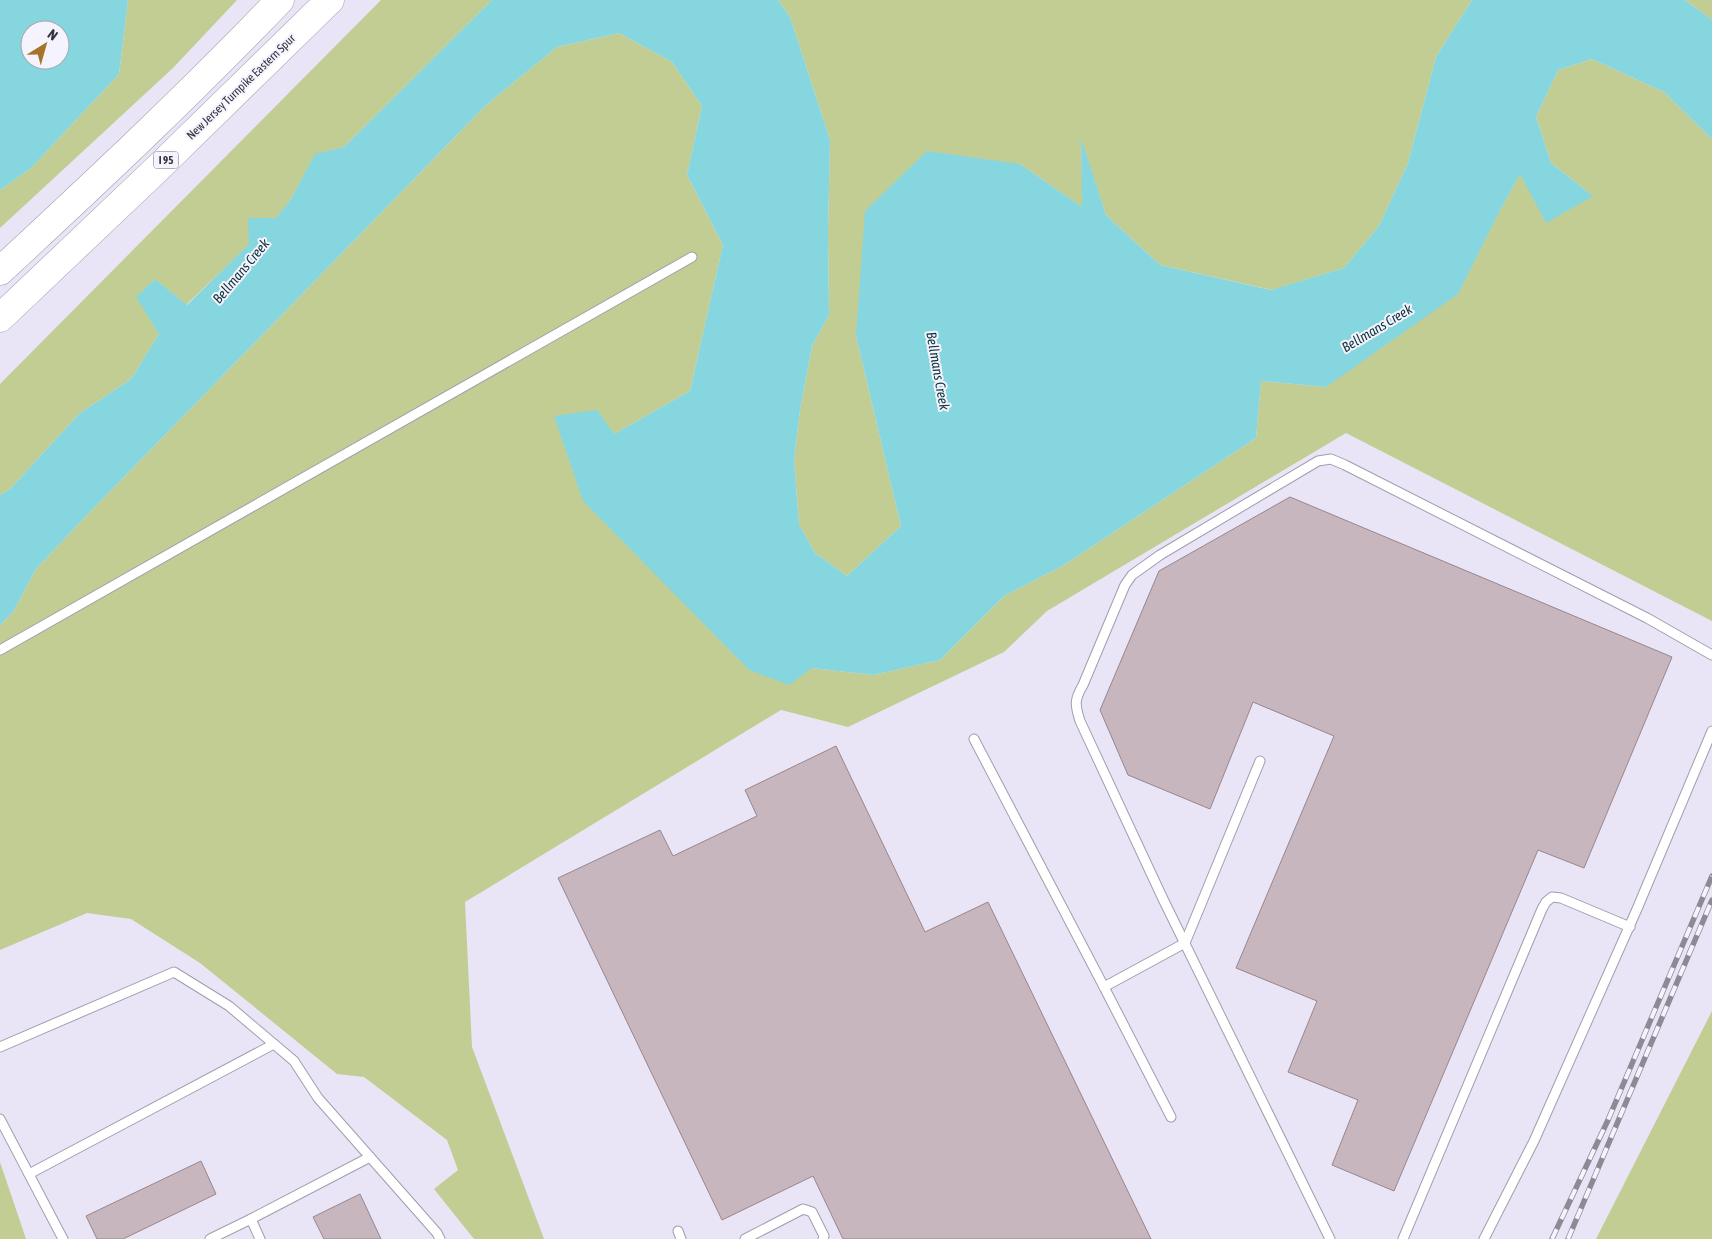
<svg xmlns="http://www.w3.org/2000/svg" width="1712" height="1239" font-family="'Asap Condensed',sans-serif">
  <rect width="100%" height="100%" fill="#e9e5f6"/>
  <g fill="#c2cd94">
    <polygon points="128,0 237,0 173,68 0,228 0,190 30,169 119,74"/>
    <polygon points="381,0 492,0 344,147 315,155 291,199 276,219 186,305 155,279 137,297 159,334 131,379 80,413 10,489 0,495 0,384"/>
    <polygon points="778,0 1472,0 1436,57 1408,163 1379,226 1344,268 1272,290 1160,265 1106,215 1081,140 1083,208 1020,164 856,336 901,526 847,576 815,553 799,524 794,460 800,410 812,346 829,315 828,231 830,140 790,17"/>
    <polygon points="1685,0 1712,0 1712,20"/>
    <polygon points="619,33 672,62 702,106 687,175 723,245 690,391 614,434 554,416 812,668 873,675 940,660 1004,596 1064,565 1256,438 1261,381 1326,387 1499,212 1520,173 1593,196 1551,163 1536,117 1558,70 1592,59 1664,92 1712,139 1712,621 1346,433 1047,611 1004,652 848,727 781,710 465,902 472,1047 544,1239 474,1239 434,1189 458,1170 447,1140 364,1077 337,1074 200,963 131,919 87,913 0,950 0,625 13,612 36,569 86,516 486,105 557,47"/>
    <polygon points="1712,1011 1712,1239 1596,1239"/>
    <polygon points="0,1162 26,1239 0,1239"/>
  </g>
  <g fill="#86d6e0" fill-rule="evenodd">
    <path d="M0,0H128L119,74L30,169L0,190ZM30,30H60V60H30Z"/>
    <polygon points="492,0 778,0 790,17 830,140 828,231 829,315 812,346 800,410 794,460 799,524 815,553 847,576 901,526 856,336 865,211 927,151 1020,164 1082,207 1081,138 1106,215 1160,265 1271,290 1344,268 1379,226 1408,163 1436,57 1472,0 1685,0 1712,20 1712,139 1664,92 1592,59 1558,70 1536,117 1551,163 1593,196 1546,223 1520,174 1499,212 1458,294 1326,387 1261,381 1256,438 1064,565 1004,596 940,660 873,675 812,668 789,685 749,670 583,501 554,416 597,410 614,434 690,391 723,245 687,175 702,106 672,62 619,33 557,47 486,105 86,516 36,569 13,612 0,625 0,495 10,489 80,413 131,379 159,334 136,297 155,279 187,305 249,244 248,218 276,218 291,199 315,154 344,147"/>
  </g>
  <g fill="#c8b6be" stroke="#97868e">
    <polygon points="1290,497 1672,657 1584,868 1538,850 1394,1191 1332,1165 1358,1100 1288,1072 1317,1001 1236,968 1334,736 1253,702 1210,809 1128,775 1100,710 1159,571"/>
    <polygon points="836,746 925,932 988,902 1151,1239 843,1239 813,1176 722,1220 558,878 660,830 673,856 757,816 745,790"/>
    <polygon points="201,1161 216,1194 123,1239 97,1239 86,1216"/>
    <polygon points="360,1194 381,1239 324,1239 313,1217"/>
  </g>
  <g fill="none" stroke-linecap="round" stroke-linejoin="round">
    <g stroke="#a19dad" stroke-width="11">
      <g id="lane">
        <polyline points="0,650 692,257"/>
        <polyline points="974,739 1104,987 1185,943 1260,761"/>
        <polyline points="1104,987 1171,1117"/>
        <polyline points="0,1047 174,972 229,1006 294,1061 318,1098 437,1233 440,1239"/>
        <polyline points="0,1119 63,1239"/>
        <polyline points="29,1174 274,1044"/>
        <polyline points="251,1219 370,1157"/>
        <polyline points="678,1231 681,1239"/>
        <polyline points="210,1239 251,1219 260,1239"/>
        <polyline points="745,1239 803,1209 812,1212 824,1236 823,1239"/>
        <path d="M1330,1239L1163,899L1080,721C1075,705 1074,700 1083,685L1125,585L1132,575L1160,555L1318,461L1331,459L1345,465L1647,618L1712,655"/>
        <polyline points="1403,1239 1542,909 1546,902 1552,897 1561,898 1630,927"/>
        <polyline points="1484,1239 1534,1141 1637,909 1712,731"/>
      </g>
    </g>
    <g stroke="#a19dad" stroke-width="29">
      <g id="highway">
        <path d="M0,271C95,183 190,94 280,0"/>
        <polyline points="0,318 158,168 330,0"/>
      </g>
    </g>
    <use href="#lane" stroke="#fff" stroke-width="9"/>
    <use href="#highway" stroke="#fff" stroke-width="28"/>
    <g stroke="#8d8a95" stroke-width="5.5">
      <g id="rail">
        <polyline points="1552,1239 1608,1120 1712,876"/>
        <polyline points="1568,1239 1712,900"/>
      </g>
    </g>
    <use href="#rail" stroke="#f5f3fe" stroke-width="4" stroke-dasharray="11" stroke-linecap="butt"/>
  </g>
  <g text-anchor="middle" stroke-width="4" stroke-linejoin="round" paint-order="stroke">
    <rect fill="#f5f3fe" stroke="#6f6d75" stroke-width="1" x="153.5" y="151.5" width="25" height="17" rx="4"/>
    <g font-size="11" font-weight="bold" fill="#35343a">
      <text x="166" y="164">I 95</text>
    </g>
    <g font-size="12" fill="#35343a" stroke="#f5f3fe">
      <text transform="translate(241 87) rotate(-44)" y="4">New Jersey Turnpike Eastern Spur</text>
    </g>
    <g font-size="14" font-style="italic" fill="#0c3439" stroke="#f5f3fe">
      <text transform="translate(241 271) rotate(-50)" y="5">Bellmans Creek</text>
      <text transform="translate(1377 328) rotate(-31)" y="5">Bellmans Creek</text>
      <text transform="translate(938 371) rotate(80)" y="5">Bellmans Creek</text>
    </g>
  </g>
  <g transform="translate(45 45) rotate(37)"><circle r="24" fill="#f5f3fe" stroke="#a8a7b0"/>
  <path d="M0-4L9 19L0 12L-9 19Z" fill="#a57329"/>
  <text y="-8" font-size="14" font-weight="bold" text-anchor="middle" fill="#35343a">N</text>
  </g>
</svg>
